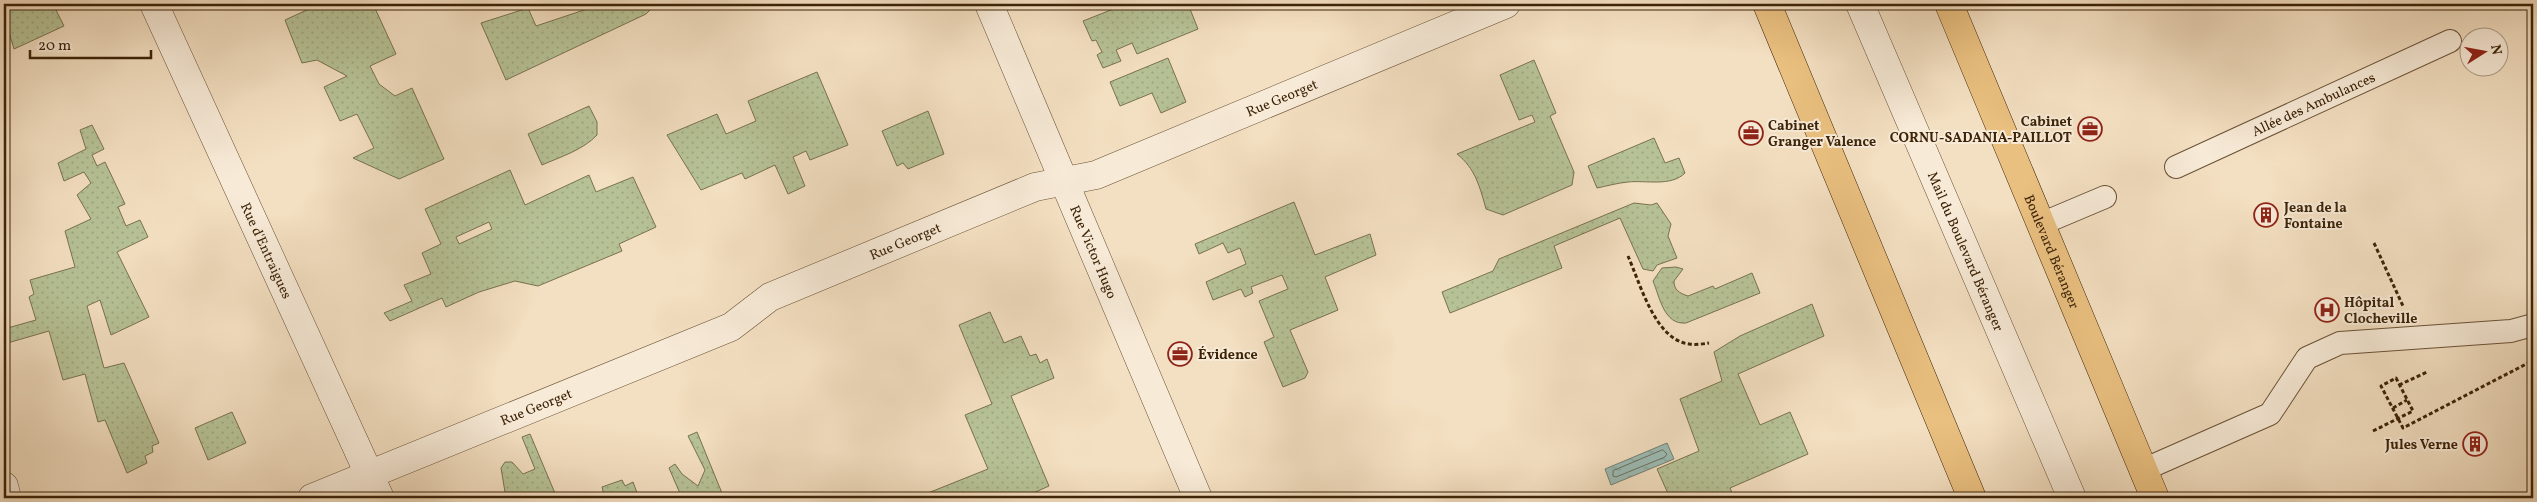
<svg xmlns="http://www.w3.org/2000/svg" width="2537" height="502" font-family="Vollkorn,serif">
  <defs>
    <pattern id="grass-dots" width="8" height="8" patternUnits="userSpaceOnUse" patternTransform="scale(1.25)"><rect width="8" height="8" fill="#b6c296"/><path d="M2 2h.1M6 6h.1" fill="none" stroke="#9da680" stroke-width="1.8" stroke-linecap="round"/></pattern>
    <pattern id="water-ripples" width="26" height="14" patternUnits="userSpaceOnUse" patternTransform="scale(1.25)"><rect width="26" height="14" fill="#9bbcb5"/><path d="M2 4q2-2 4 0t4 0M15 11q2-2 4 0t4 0" fill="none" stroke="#86a19a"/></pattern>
  </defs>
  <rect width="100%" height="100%" fill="#f3dfc1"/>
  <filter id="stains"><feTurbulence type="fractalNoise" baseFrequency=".004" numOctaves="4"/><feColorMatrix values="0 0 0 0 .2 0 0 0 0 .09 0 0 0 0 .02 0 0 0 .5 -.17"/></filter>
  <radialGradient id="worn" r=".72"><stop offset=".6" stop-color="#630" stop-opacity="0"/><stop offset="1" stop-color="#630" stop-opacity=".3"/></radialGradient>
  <g fill="url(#grass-dots)" stroke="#79724f" fill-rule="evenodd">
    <polygon points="4,4 53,4 64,26 14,49 4,16"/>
    <polygon points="320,4 373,4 396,54 370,66 379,84 395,96 412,88 444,159 399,179 353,158 374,148 357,114 340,121 324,87 347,76 317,60 302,63 285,20"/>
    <polygon points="602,4 656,4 646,14 506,80 481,23 528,8 536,26"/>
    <polygon points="1126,4 1188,4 1198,29 1137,54 1132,43 1116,50 1121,61 1103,68 1097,55 1102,52 1096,40 1092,41 1083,21"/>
    <polygon points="1168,58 1186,102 1161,113 1152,93 1120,106 1110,82"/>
    <path d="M1534,60L1556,113L1550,116L1574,172L1572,185L1503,215L1486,209C1480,187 1475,168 1457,154L1535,122L1532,115L1519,120L1500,75Z"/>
    <polygon points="817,72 848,145 810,160 806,151 793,157 805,186 788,194 775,165 745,179 742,173 701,190 667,135 717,114 726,134 756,121 748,101"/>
    <path d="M589,106L597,122V135C583,150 560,157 542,165L528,134Z"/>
    <polygon points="928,111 944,154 908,169 903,163 897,166 882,131"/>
    <polygon points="92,125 104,149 92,155 97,166 105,162 125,204 118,207 126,226 140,220 148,237 117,252 149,317 111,335 100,300 87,306 104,368 124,363 159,443 152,446 153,452 145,456 147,463 127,473 105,420 98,422 85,374 63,380 49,331 4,344 4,329 36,320 29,297 34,294 30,280 75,267 65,231 91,219 77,195 91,183 84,172 64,181 58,163 86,149 80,130"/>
    <path d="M1654,138L1665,163L1679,158L1685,173C1671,187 1646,180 1628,182C1617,183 1607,186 1597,188L1588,166Z"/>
    <path d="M510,170L525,205L589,175L596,192L633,177L656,227L619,244L622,251L538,286L515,281L479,292L446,307L442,298L390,321L384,313L412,301L404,285L431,274L422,253L441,244L425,209ZM489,222L492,229L459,244L456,237Z"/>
    <polygon points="1294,202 1315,255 1370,234 1376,255 1325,277 1338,310 1290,330 1308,372 1305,378 1283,387 1264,342 1274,337 1259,301 1288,289 1282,275 1251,287 1253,293 1245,297 1241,289 1213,300 1206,282 1246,264 1240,248 1228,253 1223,243 1199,254 1195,244"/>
    <polygon points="1634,203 1651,205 1657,203 1671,224 1668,236 1677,258 1657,265 1653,271 1643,269 1620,218 1554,246 1562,268 1450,313 1442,292 1493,271 1499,259"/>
    <path d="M1676,267L1683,269L1674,281C1674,290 1679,293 1688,296L1713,286L1715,289L1752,273L1760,293L1686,323C1664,325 1660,298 1653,281L1662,268Z"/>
    <polygon points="1812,304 1824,336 1738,374 1760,425 1790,412 1808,454 1730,488 1734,498 1670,498 1657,469 1699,451 1680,399 1722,381 1714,352 1740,336"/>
    <polygon points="990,312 1004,343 1021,336 1030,356 1036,354 1040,363 1047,359 1054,378 1011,396 1049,486 1022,498 925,498 923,495 988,469 965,415 992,404 959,325"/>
    <polygon points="232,412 246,443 208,460 195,428"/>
    <polygon points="697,432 724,498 682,498 669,468 675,464 682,474 698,486 705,470 688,436"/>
    <polygon points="530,434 557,498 506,498 501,468 505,462 512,462 523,474 535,469 522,437"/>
    <polygon points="622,480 625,486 633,482 639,498 599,498 604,495 602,487"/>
  </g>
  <polygon fill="url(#water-ripples)" stroke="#757f70" points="1667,443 1674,459 1611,485 1605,469"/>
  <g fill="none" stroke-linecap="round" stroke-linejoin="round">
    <polygon stroke="#6c705e" stroke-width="1" points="1663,450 1667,454 1665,457 1616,477 1613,476 1613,471"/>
    <g stroke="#6a5236" stroke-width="24">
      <g id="service">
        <path id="s1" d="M2176,167L2450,41"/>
        <polyline points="2041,224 2105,197"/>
        <polyline points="2143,470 2270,414 2307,358 2340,343 2511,331 2533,325"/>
      </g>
    </g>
    <g stroke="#6a5236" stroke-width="29">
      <g id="pedestrian">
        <path id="s2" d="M1860,4L2072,498"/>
      </g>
    </g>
    <g stroke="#6a5236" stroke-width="29">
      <g id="minor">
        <path id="s3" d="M154,4L380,498"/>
        <path id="s4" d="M989,4L1198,498"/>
        <polyline points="4,486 7,498"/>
        <path id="s5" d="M312,498L731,327L770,297L1035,187L1096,175L1506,4"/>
      </g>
    </g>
    <g stroke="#3c2308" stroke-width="29">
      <g id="primary">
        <polyline points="1767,4 1972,498"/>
        <path id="s6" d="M1949,4L2155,498"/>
      </g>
    </g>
    <g stroke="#3c2308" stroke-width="3" stroke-dasharray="4 2.5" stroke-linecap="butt">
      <polyline points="2374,243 2403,306"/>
      <path d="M1628,256C1640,283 1655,340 1689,344C1696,345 1703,344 1709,343"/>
      <polyline points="2399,385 2427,372"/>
      <polyline points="2393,408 2407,400"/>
      <polyline points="2373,431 2413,411 2396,378 2381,386 2403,428 2530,362"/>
    </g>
    <use href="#service" stroke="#f7ead7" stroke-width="22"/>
    <use href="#pedestrian" stroke="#f7ead7" stroke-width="28"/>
    <use href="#minor" stroke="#f7ead7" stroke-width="28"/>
    <use href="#primary" stroke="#eac080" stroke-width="28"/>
  </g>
  <defs>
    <g id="office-ring" transform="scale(1.25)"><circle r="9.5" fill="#f7ead7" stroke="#8f2418" stroke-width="1.5"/><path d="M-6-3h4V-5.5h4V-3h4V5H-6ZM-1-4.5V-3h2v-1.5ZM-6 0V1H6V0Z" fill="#8f2418"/></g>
    <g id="building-ring" transform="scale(1.25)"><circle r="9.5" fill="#f7ead7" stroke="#8f2418" stroke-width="1.5"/><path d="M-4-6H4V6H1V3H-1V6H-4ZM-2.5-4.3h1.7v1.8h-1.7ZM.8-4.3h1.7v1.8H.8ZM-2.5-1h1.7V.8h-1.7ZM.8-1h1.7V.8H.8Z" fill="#8f2418"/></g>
    <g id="hospital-ring" transform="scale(1.25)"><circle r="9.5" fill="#f7ead7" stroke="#8f2418" stroke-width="1.5"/><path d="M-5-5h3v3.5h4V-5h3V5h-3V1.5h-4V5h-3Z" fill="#8f2418"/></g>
  </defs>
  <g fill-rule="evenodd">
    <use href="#office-ring" x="2090" y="129"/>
    <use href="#office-ring" x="1751" y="133"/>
    <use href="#building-ring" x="2266" y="215"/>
    <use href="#hospital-ring" x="2327" y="310"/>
    <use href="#office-ring" x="1180" y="354"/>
    <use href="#building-ring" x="2475" y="444"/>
  </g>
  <g text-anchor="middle" stroke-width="4" stroke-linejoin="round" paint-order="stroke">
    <g font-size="14" fill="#3c2308" stroke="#f7ead7">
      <text dy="5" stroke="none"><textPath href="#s5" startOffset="1052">Rue Georget</textPath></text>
      <text dy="5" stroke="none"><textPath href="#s1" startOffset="151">Allée des Ambulances</textPath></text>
      <text dy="5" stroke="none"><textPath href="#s5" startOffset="648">Rue Georget</textPath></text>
      <text dy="5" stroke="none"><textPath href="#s3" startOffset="271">Rue d'Entraigues</textPath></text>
      <text dy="5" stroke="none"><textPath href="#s4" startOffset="269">Rue Victor Hugo</textPath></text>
      <text dy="5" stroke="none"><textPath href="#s2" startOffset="269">Mail du Boulevard Béranger</textPath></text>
      <text dy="5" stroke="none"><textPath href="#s6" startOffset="268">Boulevard Béranger</textPath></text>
      <text dy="5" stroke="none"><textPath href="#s5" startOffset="242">Rue Georget</textPath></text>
    </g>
    <g font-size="14" font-weight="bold" fill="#3c2308" stroke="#f7ead7" text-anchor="start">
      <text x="2072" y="126" text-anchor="end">Cabinet<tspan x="2072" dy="16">CORNU-SADANIA-PAILLOT</tspan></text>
      <text x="1768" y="130">Cabinet<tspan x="1768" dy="16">Granger Valence</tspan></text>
      <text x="2284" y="212">Jean de la<tspan x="2284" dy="16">Fontaine</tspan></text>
      <text x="2344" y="307">Hôpital<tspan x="2344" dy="16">Clocheville</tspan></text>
      <text x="1198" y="359">Évidence</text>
      <text x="2458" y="449" text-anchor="end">Jules Verne</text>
    </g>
  </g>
  <rect width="2537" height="502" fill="none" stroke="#f3dfc1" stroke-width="20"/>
  <rect x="5" y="5" width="2527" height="492" fill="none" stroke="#3c2308" stroke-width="2.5"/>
  <rect x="10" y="10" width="2517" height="482" fill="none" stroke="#3c2308"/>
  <g transform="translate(2484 52) rotate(79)"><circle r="24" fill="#f7ead7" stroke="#ac9a84"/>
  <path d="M0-4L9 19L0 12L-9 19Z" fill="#8f2418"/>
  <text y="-8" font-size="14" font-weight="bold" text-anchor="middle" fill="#3c2308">N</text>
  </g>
  <path d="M30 50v8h121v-8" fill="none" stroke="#3c2308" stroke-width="2.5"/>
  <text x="38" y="50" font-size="15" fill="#3c2308" stroke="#f7ead7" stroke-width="4" paint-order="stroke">20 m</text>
  <rect width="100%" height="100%" filter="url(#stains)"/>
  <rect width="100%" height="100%" fill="url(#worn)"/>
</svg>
